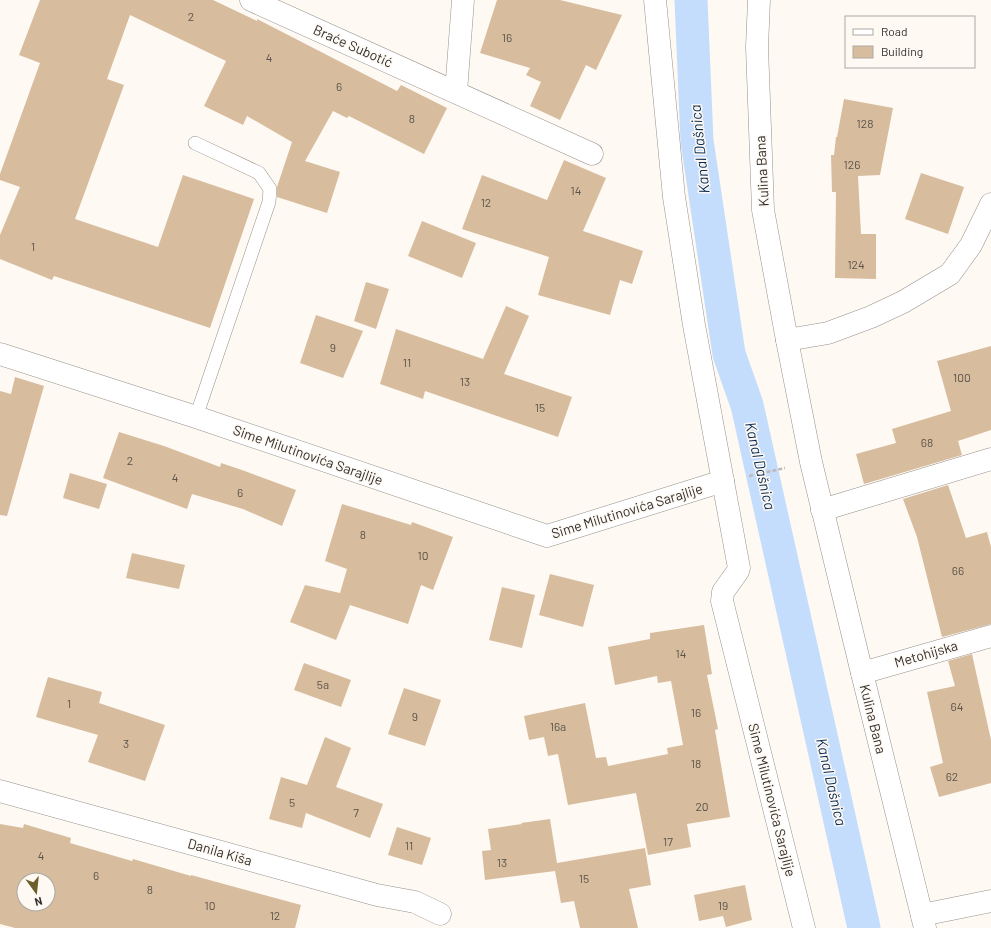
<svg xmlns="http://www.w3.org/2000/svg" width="991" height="928" font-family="Barlow,sans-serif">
  <rect width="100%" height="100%" fill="#fef9f3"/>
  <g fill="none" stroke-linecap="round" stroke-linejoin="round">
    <polyline stroke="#c4ddfd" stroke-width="33" points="691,0 697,141 729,354 747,405 864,928"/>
  </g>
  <g fill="#d7bd9e" fill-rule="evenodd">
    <polygon points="40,0 213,0 257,21 257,19 397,91 401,85 447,108 424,154 349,116 347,118 333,111 305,161 340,172 327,213 277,197 277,187 292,142 247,116 243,125 204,106 226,61 130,15 107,79 124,85 75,219 158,247 183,175 254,199 210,328 54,276 52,280 0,259 0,235 20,187 0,180 0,174 40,63 19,55"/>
    <polygon points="497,0 560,0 622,15 596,70 586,65 560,120 530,106 541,82 526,75 530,68 480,53"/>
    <polygon points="844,99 893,108 880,175 858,176 861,234 876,234 876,279 835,278 836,192 832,192 831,155 834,155 836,137 837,137"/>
    <polygon points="564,160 606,178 583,231 643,251 632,284 620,280 610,315 538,295 549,257 462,229 482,175 547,200"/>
    <polygon points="921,173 964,187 948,234 905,219"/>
    <polygon points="422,221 476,243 462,278 408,256"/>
    <polygon points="366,282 389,289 376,329 354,321"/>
    <polygon points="506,306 529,316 504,374 572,397 558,437 425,391 423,399 380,384 396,329 483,359"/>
    <polygon points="316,315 363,331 343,378 300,363"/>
    <polygon points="991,346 991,430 958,441 962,455 864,484 856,454 896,443 892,429 951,411 937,361"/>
    <polygon points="15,377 44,386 7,516 0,515 0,391 11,394"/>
    <polygon points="119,432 164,446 220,467 221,463 242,470 296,490 282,526 243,509 192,494 187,509 103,478"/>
    <polygon points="70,473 107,484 99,509 63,498"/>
    <polygon points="948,485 966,538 987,532 991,547 991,624 942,637 917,537 903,499"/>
    <polygon points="342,504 411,525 412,522 453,537 433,590 421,585 408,624 350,605 336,640 290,622 305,585 340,593 347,569 325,561"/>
    <polygon points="132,553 185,565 179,589 126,578"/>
    <polygon points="550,574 594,585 583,627 539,615"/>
    <polygon points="502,587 535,595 522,648 489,640"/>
    <polygon points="704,625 712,674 707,675 718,729 715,730 730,817 687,824 691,847 648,855 636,793 568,805 558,754 548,756 544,737 529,740 524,716 585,703 596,758 606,757 608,766 668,754 667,748 683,745 671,681 658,683 657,676 615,685 608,647 650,639 650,633"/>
    <polygon points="972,654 991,740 991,783 939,797 930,767 943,763 927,692 955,686 948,661"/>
    <polygon points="304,663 351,680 341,707 294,690"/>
    <polygon points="48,677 102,692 99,703 165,725 145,781 88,762 98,735 36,717"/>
    <polygon points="404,688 441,700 425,746 388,734"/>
    <polygon points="325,737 351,748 336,787 383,804 370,838 306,813 302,828 269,819 281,777 307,785"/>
    <polygon points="550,819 557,863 645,848 651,885 629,889 638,928 580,928 574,901 561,903 555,871 485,880 482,851 491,850 488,829 522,824 521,823"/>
    <path d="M0,824L23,828L24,824L71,838L70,843L132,861L133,859L191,876V875L301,905L295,928H15L0,924ZM24,880H48V904H24Z"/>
    <polygon points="397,827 431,838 422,865 388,855"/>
    <polygon points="745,885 752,920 726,927 723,916 699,921 694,895"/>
  </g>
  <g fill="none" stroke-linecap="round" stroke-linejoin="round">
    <g stroke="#96918c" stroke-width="14">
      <polyline id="service" points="195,143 259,173 270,189 269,202 196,417"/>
    </g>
    <g stroke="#96918c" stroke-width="23">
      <g id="minor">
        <polyline points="251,0 592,154"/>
        <polyline points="655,0 674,197 694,325 739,568 738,571 723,592 722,601 804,928"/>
        <polyline points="759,0 757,47 763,210 787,340 811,462 862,673 925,928"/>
        <polyline points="456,92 463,0"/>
        <polyline points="787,340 828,333 871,317 903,302 950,274 971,245 991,204"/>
        <polyline points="0,354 196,417 547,536 723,481"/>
        <polyline points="822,510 991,459"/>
        <polyline points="862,673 991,636"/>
        <polyline points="0,791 377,895 415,902 440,914"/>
        <polyline points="922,915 991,901"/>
      </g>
    </g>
    <polyline stroke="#bebab6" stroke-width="2.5" stroke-dasharray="4 2" stroke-linecap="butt" points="749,476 785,468"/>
    <use href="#service" stroke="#fff" stroke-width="13"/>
    <use href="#minor" stroke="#fff" stroke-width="22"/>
  </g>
  <g text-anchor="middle" stroke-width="3" stroke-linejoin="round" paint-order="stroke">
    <g font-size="12" fill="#5b534a">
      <text x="191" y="21">2</text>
      <text x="507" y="42">16</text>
      <text x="269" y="62">4</text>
      <text x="339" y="91">6</text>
      <text x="412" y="123">8</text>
      <text x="865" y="128">128</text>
      <text x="852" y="169">126</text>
      <text x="576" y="195">14</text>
      <text x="486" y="207">12</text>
      <text x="33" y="251">1</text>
      <text x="856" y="269">124</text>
      <text x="333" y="352">9</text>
      <text x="407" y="367">11</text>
      <text x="962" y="382">100</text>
      <text x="465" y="386">13</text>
      <text x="540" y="412">15</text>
      <text x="927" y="447">68</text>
      <text x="130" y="465">2</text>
      <text x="175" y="482">4</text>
      <text x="240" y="497">6</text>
      <text x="363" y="539">8</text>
      <text x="423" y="560">10</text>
      <text x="958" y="575">66</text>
      <text x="681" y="658">14</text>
      <text x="323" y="689">5a</text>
      <text x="69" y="708">1</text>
      <text x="957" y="711">64</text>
      <text x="696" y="717">16</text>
      <text x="415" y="721">9</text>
      <text x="558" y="731">16a</text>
      <text x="126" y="748">3</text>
      <text x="696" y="768">18</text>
      <text x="952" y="781">62</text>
      <text x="292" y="807">5</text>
      <text x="702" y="811">20</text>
      <text x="356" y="817">7</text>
      <text x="668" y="846">17</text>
      <text x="409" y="850">11</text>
      <text x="41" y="860">4</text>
      <text x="502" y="867">13</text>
      <text x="96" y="880">6</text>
      <text x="584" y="883">15</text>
      <text x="150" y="894">8</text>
      <text x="210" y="910">10</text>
      <text x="723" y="910">19</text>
      <text x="275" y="920">12</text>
    </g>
    <g font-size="14" fill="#32302e" stroke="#fef9f3">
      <text transform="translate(353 46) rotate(24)" y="5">Braće Subotić</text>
      <text transform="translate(762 171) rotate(-93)" y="5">Kulina Bana</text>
      <text transform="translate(308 455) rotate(19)" y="5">Sime Milutinovića Sarajlije</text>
      <text transform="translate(627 511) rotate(-17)" y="5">Sime Milutinovića Sarajlije</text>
      <text transform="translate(926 654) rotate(-16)" y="5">Metohijska</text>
      <text transform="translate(873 719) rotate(76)" y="5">Kulina Bana</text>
      <text transform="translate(772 800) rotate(76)" y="5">Sime Milutinovića Sarajlije</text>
      <text transform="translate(220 852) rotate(16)" y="5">Danila Kiša</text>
    </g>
    <g font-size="15" font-style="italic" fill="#092c54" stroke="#fef9f3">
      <text transform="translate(700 149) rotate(-96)" y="5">Kanal Dašnica</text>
      <text transform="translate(760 466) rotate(77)" y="5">Kanal Dašnica</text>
      <text transform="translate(831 782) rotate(77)" y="5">Kanal Dašnica</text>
    </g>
  </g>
  <rect x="845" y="16" width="130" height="52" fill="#fef9f3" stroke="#aca9a4"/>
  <rect x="853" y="29" width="20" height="6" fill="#ffffff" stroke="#aca9a4"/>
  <text x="881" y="36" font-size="12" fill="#32302e">Road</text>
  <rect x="853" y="46" width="20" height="12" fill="#d7bd9e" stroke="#aca9a4"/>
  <text x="881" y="56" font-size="12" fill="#32302e">Building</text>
  <g transform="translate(36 892) rotate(165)"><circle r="19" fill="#fef9f3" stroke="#aca9a4"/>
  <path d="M0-3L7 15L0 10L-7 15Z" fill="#6d5e2b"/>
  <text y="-6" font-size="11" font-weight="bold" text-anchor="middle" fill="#32302e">N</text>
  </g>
</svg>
